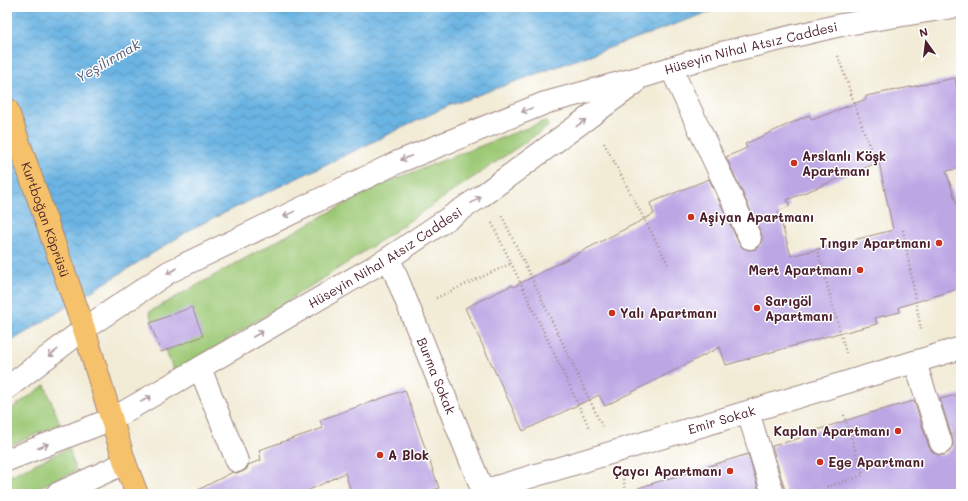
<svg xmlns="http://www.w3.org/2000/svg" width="968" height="501" font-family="Mali,sans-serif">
  <defs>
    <pattern id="water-waves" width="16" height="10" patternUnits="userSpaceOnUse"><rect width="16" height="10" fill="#6bb4e3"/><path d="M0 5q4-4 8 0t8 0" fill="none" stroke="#5a92b8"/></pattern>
  </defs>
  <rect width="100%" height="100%" fill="#fff"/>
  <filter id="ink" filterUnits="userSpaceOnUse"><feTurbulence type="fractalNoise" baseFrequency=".025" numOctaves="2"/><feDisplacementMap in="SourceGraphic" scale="8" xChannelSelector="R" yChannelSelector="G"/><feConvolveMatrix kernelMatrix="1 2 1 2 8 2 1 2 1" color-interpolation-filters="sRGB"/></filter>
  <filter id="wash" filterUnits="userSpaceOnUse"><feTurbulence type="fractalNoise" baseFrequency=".012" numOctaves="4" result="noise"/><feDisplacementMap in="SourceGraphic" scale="16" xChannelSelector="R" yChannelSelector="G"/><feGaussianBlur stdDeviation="0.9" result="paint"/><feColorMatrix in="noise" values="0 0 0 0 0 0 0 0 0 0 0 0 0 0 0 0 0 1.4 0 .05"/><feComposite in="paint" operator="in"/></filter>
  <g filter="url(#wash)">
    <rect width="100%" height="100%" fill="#f2ecd7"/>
    <g fill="#9dc976" stroke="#747450">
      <polygon points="545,121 549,126 353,259 175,373 149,312 242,260 380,185"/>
      <polygon points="45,385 60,424 7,447 7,412"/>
      <polygon points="69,448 76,471 23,494 7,494 7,477"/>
    </g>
    <polygon fill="url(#water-waves)" stroke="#5a6a87" points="7,7 732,7 715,10 450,105 195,227 7,344"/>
    <g id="blocks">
      <g fill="#bca6e4" fill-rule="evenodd">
        <path d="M955,78L961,107V168L946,171L961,218V288L899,307L900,312L875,318L877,324L846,332V331L726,365L720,347L605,406L599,395L523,431L465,308L512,285L513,287L654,214L650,203L709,179L739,244L743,248L749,250L756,249L760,245L762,239L761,233L726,157L747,148L745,144L809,115L812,120L866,99V96ZM879,162L893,230L791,256L778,211L790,206L787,200Z"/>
        <polygon points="192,307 203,336 161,352 150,323"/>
        <polygon points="405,390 439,488 422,494 352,494 345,473 301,494 190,494 233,472 236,473 242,472 247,469 248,465 261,460 259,450 323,428 320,420"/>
        <polygon points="961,394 961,494 785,494 785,490 772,446 800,438 799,436 863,415 914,401 929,447 933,452 938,455 944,455 950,451 953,446 953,440 940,399"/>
        <polygon points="748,454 760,494 639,494 638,488"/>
      </g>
    </g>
  </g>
  <g filter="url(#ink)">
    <use href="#blocks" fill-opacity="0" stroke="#9e8681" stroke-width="1"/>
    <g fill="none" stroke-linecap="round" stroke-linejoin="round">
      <g stroke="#9e8681" stroke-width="24">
        <g id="minor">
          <polyline points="671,68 750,238"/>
          <path id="s1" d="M389,258L484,494"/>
          <polyline points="915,362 941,443"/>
          <polyline points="200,368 237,461"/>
          <path id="s2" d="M7,388L84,329L169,272L398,162L545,103L645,76L713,55L841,25L953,7"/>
          <polyline points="748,412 773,494"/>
          <path id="s3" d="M7,460L112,419L389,258L480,197L634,84"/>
          <path id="s4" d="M483,491L961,348"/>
          <polyline points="57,494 125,463"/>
        </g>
      </g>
      <g stroke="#9e8681" stroke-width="24">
        <g id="major">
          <path id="s5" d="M7,109L84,329L125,463L137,494"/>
        </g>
      </g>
      <g stroke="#9e8681" stroke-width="2.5" stroke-dasharray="1 3" stroke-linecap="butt">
        <polyline points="959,34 961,45"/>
        <polyline points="838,56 875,163"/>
        <polyline points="604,143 668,264"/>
        <polyline points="502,216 602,426"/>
        <polyline points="492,223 590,429"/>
        <polyline points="903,230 921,330"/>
        <polyline points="818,252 846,353"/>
        <polyline points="436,298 512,263"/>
        <polyline points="623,479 627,494"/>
        <polyline points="827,487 863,475 843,412"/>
      </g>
      <use href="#minor" stroke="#fff" stroke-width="22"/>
      <use href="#major" stroke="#f5c16b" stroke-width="22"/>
    </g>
    <defs><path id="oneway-shaft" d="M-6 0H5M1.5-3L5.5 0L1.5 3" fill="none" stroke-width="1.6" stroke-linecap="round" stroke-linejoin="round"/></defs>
    <g stroke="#ae9aa0">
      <use href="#oneway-shaft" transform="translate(527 110) rotate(158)"/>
      <use href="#oneway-shaft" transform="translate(581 123) rotate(-36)"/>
      <use href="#oneway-shaft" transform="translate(406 158) rotate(158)"/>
      <use href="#oneway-shaft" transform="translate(476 200) rotate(-34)"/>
      <use href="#oneway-shaft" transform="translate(289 214) rotate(154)"/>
      <use href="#oneway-shaft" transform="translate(172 271) rotate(152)"/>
      <use href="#oneway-shaft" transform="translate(258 334) rotate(-30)"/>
      <use href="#oneway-shaft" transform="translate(53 353) rotate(143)"/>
      <use href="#oneway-shaft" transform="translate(146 399) rotate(-30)"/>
      <use href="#oneway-shaft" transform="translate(43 446) rotate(-22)"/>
    </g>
  </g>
  <g fill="#c8321e" stroke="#fff" stroke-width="1.5">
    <circle cx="794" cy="163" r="4"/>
    <circle cx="691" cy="217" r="4"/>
    <circle cx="939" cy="243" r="4"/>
    <circle cx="860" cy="270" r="4"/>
    <circle cx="757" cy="308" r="4"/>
    <circle cx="612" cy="313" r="4"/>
    <circle cx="898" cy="431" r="4"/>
    <circle cx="380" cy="455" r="4"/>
    <circle cx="820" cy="462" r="4"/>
    <circle cx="730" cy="471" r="4"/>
  </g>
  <g text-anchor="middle" stroke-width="3" stroke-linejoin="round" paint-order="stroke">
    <g font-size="13" fill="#4a1f2b" stroke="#fff">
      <text dy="5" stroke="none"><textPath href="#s2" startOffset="825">Hüseyin Nihal Atsız Caddesi</textPath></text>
      <text dy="5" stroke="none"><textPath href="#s5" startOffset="117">Kurtboğan Köprüsü</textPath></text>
      <text dy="5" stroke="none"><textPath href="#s3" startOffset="430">Hüseyin Nihal Atsız Caddesi</textPath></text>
      <text dy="5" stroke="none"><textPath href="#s1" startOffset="127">Burma Sokak</textPath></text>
      <text dy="5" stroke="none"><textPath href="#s4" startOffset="249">Emir Sokak</textPath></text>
    </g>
    <g font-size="13" font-weight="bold" fill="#4a1f2b" stroke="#fff" text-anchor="start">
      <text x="802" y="161">Arslanlı Köşk<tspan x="802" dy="15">Apartmanı</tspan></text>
      <text x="699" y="222">Aşiyan Apartmanı</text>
      <text x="931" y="248" text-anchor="end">Tıngır Apartmanı</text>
      <text x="852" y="275" text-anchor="end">Mert Apartmanı</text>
      <text x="765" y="306">Sarıgöl<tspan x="765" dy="15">Apartmanı</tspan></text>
      <text x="620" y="318">Yalı Apartmanı</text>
      <text x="890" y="436" text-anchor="end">Kaplan Apartmanı</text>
      <text x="388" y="460">A Blok</text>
      <text x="828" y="467">Ege Apartmanı</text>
      <text x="722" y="476" text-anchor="end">Çaycı Apartmanı</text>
    </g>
    <g font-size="14" font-style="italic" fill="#575b75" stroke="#fff">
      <text transform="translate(108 61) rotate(-30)" y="5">Yeşilırmak</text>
    </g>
  </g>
  <rect width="968" height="501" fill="none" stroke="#fff" stroke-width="24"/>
  <g transform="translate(926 42) rotate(346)" stroke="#ffffff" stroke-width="3" paint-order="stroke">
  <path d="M0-3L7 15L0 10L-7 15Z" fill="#4a1f2b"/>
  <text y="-6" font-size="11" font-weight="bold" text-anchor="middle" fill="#4a1f2b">N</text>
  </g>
</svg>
